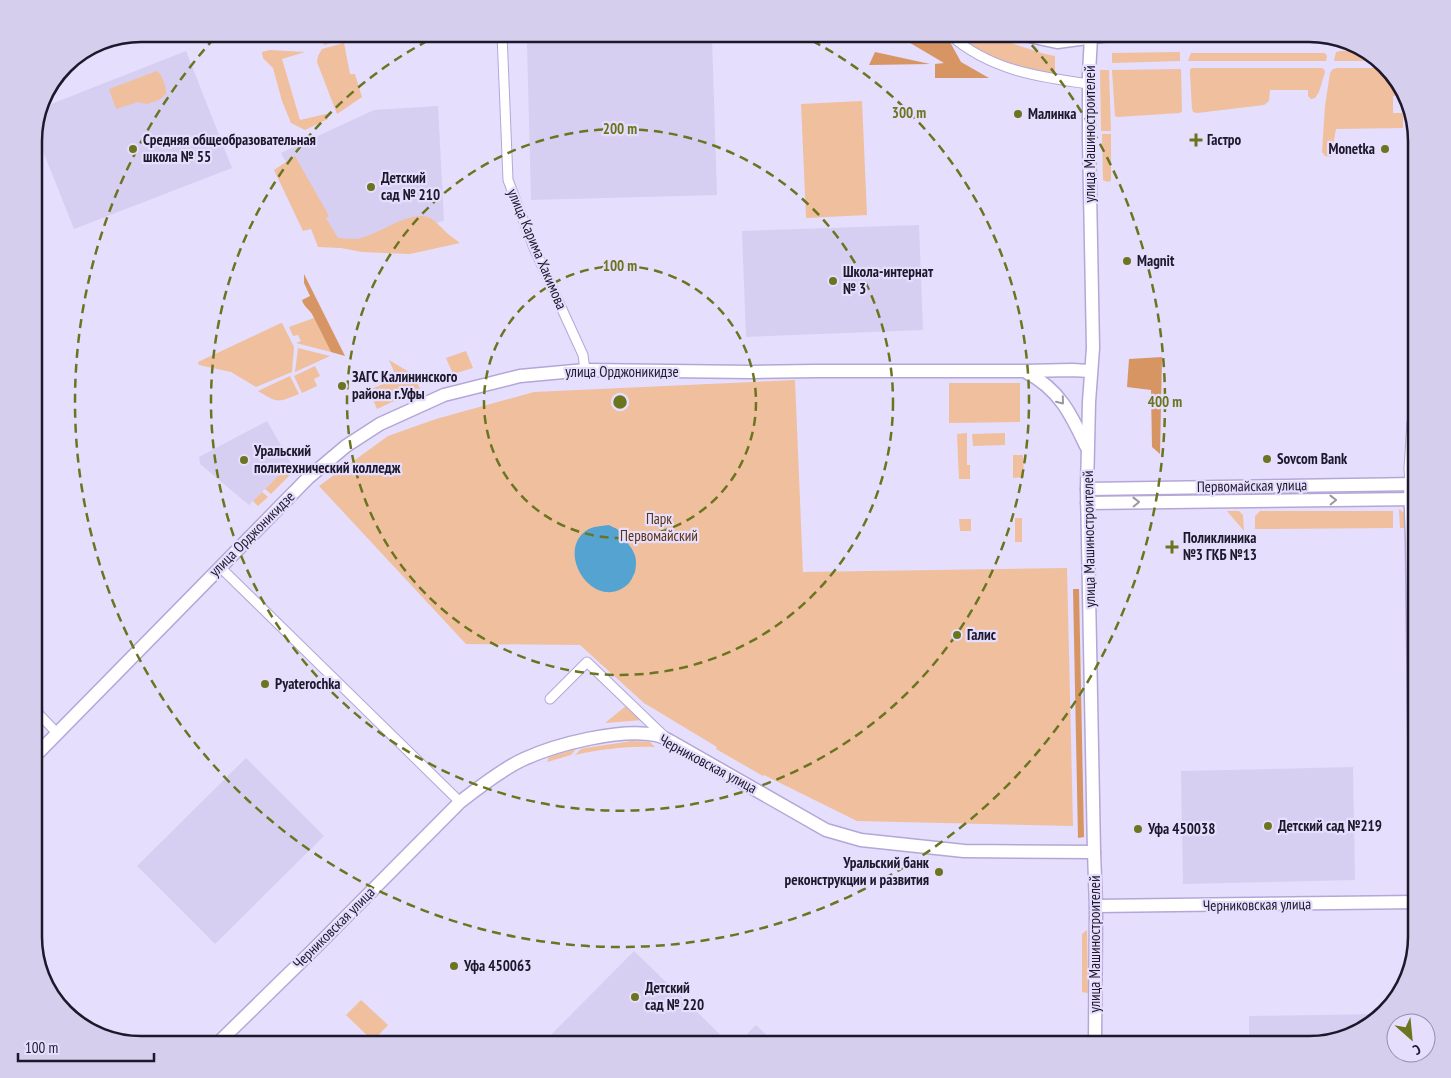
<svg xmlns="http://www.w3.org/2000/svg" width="1451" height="1078" font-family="'PT Sans Narrow',sans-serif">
  <rect width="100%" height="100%" fill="#e5defd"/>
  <g fill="#d7cff2">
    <polygon points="712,38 717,195 531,200 527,43"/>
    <polygon points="186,51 232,168 74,229 35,131 41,108"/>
    <polygon points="438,106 444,221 331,247 281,153 374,110"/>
    <polygon points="919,225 923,330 746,337 742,231"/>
    <polygon points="267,421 291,463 249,505 200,464 199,457"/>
    <polygon points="246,758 324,836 215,944 137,866"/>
    <polygon points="1353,767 1355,880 1183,884 1181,771"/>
    <polygon points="634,951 730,1044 542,1044"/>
    <polygon points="1380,1014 1357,1033 1309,1044 1249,1044 1249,1016"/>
    <polygon points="756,1025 776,1044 737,1044"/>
  </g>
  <g fill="#f0bf9e">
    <polygon points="251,34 307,34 302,35 299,37 269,43 258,42"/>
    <polygon points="320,34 362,34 324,45"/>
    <polygon points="956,34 994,34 1014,44 1045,54 1055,56 1055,75 1021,70 982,53"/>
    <polygon points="344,43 350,74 355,74 362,97 337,114 317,62 318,56 322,49"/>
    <polygon points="270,50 305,52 282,59 300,120 326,114 328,119 305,130 291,123 282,101 273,68 263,58 262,52"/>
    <path d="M1340,51C1353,51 1370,50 1379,61H1334L1336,52Z"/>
    <polygon points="1180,52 1180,61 1112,63 1112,53"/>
    <polygon points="1191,53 1325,53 1327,56 1326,61 1188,61"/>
    <polygon points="1192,68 1321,68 1324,69 1325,72 1319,92 1315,98 1311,99 1308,96 1308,90 1270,90 1269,101 1264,105 1197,113 1193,112 1192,109 1190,73 1190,69"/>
    <polygon points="1338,68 1385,68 1406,94 1406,95 1393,96 1393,113 1403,113 1403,128 1336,129 1331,157 1325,156 1322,152 1325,106 1330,73 1333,69"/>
    <polygon points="1181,69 1182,111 1180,113 1118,117 1115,116 1112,70"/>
    <polygon points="1100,70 1109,70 1111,131 1101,131"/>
    <path d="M157,71C163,77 166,85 166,94L159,100L147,104L138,102L116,109L109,89Z"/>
    <polygon points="862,101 867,215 806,218 801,104"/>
    <polygon points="1102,134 1111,134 1111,180 1109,182 1105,181 1103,180"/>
    <path d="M295,156L329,216L326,218L338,238C345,238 355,240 361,238C381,233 412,209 430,218C435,220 438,225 442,228C447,234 454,238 460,243L410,254L362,252L341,248L318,247L311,229L303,231L274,170Z"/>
    <polygon points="314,318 331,352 296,343 301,341 298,335 293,336 289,327"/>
    <polygon points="281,323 282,323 294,347 292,372 256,387 231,372 199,365 198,362"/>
    <polygon points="298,348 330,356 295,372"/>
    <polygon points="466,351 473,368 453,374 446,358"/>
    <polygon points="389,360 414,375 420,389 377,409 369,390 397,378"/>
    <polygon points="315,366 320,376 314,379 317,386 302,393 294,376"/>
    <path d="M290,376L299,394C277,403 278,403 258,391Z"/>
    <polygon points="795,380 803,572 1067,568 1073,826 857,821 764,775 763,776 716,749 717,747 644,703 580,645 466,644 319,486 388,436 436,419 534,392"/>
    <polygon points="949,383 1020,383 1020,422 949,423"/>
    <polygon points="967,433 967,465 970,465 970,479 959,479 957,434"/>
    <polygon points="1005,433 1005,445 973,446 972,434"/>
    <polygon points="1013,455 1023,455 1024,477 1013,478"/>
    <polygon points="291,463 295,470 271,494 265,489"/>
    <polygon points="262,492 268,497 258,506 253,501"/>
    <path d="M1399,509C1407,513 1405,520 1405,528H1400Z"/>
    <polygon points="1227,511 1239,511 1243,515 1244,531"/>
    <polygon points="1260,511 1393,511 1393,528 1255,529 1255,516"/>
    <rect x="1015" y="518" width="7" height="24"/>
    <polygon points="959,519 971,519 971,531 960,531"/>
    <polygon points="627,705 644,720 605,723"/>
    <path d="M632,741L650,742L655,747C627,746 602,749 575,755L581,749L585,748Z"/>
    <polygon points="576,749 571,755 547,762 549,757"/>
    <polygon points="1087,930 1088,993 1082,992 1082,934"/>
    <polygon points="361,1000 388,1025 373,1041 346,1015"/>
  </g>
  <g fill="#d89564">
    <polygon points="900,34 939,34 950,42 961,62 989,78 935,78 935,64 944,63 900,37"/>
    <polygon points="875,52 930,64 869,65"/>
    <path d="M304,274L345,356L331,352L312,314C309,309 304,307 302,300L310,296L304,283Z"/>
    <polygon points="1162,357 1160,454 1152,447 1151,390 1127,387 1129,359"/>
    <polygon points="1073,589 1079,589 1084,837 1078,838"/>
  </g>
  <path fill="#54a3d1" d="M609,525C612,527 617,528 619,531C621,532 622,535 623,537C632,549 639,555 635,572C633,576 631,582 627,585C594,613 554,552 587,530C593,526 602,526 609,525Z"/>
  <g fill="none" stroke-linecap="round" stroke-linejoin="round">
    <g stroke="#b4a7d8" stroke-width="11">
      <g id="street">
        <polyline points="502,34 508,180 534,248 583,355 585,370"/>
        <path d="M949,34C989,70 1038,77 1089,84"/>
        <polyline points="1410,484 1409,469 1412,422"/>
        <polyline points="220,567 460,802"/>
        <polyline points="550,699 587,662 664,736"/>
        <polyline points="34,709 57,733"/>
      </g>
    </g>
    <g stroke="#b4a7d8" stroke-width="15">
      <g id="secondary">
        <polyline points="1020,34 1057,42 1109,35 1312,35"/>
        <polyline points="1091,37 1089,73 1089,139 1093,348 1089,402 1087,489 1094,852 1096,906 1095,1044"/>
        <path d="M1026,372C1059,389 1071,414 1086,446"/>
        <polyline points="1410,484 1412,539 1417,937"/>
        <polyline points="1087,489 1417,484"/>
        <polyline points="1087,503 1417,499"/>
        <polyline points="34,757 308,478 346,446 380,424 444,395 520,376 585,370 752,372 815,371 1024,371 1072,370 1090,371"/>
        <polyline points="1096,906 1417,902"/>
        <path d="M217,1044L313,950L460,802C478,788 504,768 524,759C557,744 620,728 656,735C661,736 666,739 670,741L826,830L861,840L964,851L1094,852"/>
      </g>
    </g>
    <use href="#street" stroke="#fff" stroke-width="9"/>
    <use href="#secondary" stroke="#fff" stroke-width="12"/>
  </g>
  <defs><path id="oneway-chevron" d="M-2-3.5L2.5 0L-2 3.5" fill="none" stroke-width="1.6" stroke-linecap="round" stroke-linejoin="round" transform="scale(1.25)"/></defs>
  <g stroke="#9997a0">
    <use href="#oneway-chevron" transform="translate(1061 401) rotate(51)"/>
    <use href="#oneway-chevron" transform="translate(1333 500) rotate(-1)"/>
    <use href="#oneway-chevron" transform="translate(1136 502) rotate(-1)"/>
  </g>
  <g fill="none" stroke="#6b7520" stroke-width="2.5" stroke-dasharray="9 6">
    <circle cx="620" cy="402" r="136"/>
    <circle cx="620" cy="402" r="273"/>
    <path d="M799 34A409 409 0 1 1 441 34"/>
    <path d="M1022 34A545 545 0 1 1 218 34"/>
  </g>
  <g fill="#6b7520" stroke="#e5defd" stroke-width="2">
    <circle cx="1018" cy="114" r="5"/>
    <path d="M1193.5 132.5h5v5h5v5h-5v5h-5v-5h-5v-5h5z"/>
    <circle cx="133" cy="149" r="5"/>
    <circle cx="1385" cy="149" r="5"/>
    <circle cx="371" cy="187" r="5"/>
    <circle cx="1127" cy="261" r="5"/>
    <circle cx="833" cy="281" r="5"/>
    <circle cx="342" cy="386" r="5"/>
    <circle cx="1267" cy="459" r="5"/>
    <circle cx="244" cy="460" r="5"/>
    <path d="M1169.5 539.5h5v5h5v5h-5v5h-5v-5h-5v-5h5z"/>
    <circle cx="957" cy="635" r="5"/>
    <circle cx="265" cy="684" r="5"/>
    <circle cx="1268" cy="826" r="5"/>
    <circle cx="1138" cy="829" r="5"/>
    <circle cx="939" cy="872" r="5"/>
    <circle cx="454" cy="966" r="5"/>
    <circle cx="635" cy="997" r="5"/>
  </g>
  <g text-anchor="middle" stroke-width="4.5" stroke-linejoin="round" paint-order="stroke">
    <g font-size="15" font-weight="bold" fill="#1d182b" stroke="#e5defd" text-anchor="start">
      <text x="1028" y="119">Малинка</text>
      <text x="143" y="145">Средняя общеобразовательная<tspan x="143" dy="17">школа № 55</tspan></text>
      <text x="1207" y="145">Гастро</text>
      <text x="1375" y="154" text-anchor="end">Monetka</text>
      <text x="381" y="183">Детский<tspan x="381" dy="17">сад № 210</tspan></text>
      <text x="1137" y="266">Magnit</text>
      <text x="843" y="277">Школа-интернат<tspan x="843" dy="17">№ 3</tspan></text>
      <text x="352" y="382">ЗАГС Калининского<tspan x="352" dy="17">района г.Уфы</tspan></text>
      <text x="254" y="456">Уральский<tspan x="254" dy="17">политехнический колледж</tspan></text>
      <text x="1277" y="464">Sovcom Bank</text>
      <text x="1183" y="543">Поликлиника<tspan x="1183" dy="17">№3 ГКБ №13</tspan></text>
      <text x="967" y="640">Галис</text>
      <text x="275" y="689">Pyaterochka</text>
      <text x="1278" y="831">Детский сад №219</text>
      <text x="1148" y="834">Уфа 450038</text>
      <text x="929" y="868" text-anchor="end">Уральский банк<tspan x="929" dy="17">реконструкции и развития</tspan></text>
      <text x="464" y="971">Уфа 450063</text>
      <text x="645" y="993">Детский<tspan x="645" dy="17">сад № 220</tspan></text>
    </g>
    <g font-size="15" fill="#1d182b" stroke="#e5defd">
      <text transform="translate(1090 134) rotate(-90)" y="5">улица Машиностроителей</text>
      <text transform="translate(537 249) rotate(67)" y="5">улица Карима Хакимова</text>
      <text x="622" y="377">улица Орджоникидзе</text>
      <text transform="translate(1252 486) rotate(-1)" y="5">Первомайская улица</text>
      <text transform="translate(252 534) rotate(-45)" y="5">улица Орджоникидзе</text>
      <text transform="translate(1089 539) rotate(-91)" y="5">улица Машиностроителей</text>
      <text transform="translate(708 764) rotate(28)" y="5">Черниковская улица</text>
      <text transform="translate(1257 905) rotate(-1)" y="5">Черниковская улица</text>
      <text transform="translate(334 928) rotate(-45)" y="5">Черниковская улица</text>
      <text transform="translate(1095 944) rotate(-90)" y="5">улица Машиностроителей</text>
    </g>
    <g font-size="15" fill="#5d320c" stroke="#e5defd">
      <text x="659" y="524">Парк<tspan x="659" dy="17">Первомайский</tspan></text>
    </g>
  </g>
  <path d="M0 0H1451V1078H0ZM141 42H1309A99 99 0 0 1 1408 141V937A99 99 0 0 1 1309 1036H141A99 99 0 0 1 42 937V141A99 99 0 0 1 141 42Z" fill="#d5ceec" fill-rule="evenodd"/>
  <path fill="none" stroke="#1d182b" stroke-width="2.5" d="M141 42H1309A99 99 0 0 1 1408 141V937A99 99 0 0 1 1309 1036H141A99 99 0 0 1 42 937V141A99 99 0 0 1 141 42Z"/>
  <circle cx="620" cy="402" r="8" fill="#6b7520" stroke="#e5defd" stroke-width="2.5"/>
  <g font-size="15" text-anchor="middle" font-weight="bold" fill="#6b7520" stroke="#e5defd" stroke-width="4.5" stroke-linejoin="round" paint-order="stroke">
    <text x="909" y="118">300 m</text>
    <text x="620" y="134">200 m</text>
    <text x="620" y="271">100 m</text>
    <text x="1165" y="407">400 m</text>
  </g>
  <g transform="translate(1411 1038) rotate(153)"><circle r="24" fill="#e5defd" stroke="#958fa9"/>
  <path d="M0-4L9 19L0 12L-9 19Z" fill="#6b7520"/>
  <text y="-8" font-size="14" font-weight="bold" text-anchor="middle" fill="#1d182b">С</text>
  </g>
  <path d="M18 1053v8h136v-8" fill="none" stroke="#1d182b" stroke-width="2.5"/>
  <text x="25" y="1053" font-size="15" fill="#1d182b" stroke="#e5defd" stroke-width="4" paint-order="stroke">100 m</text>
</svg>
